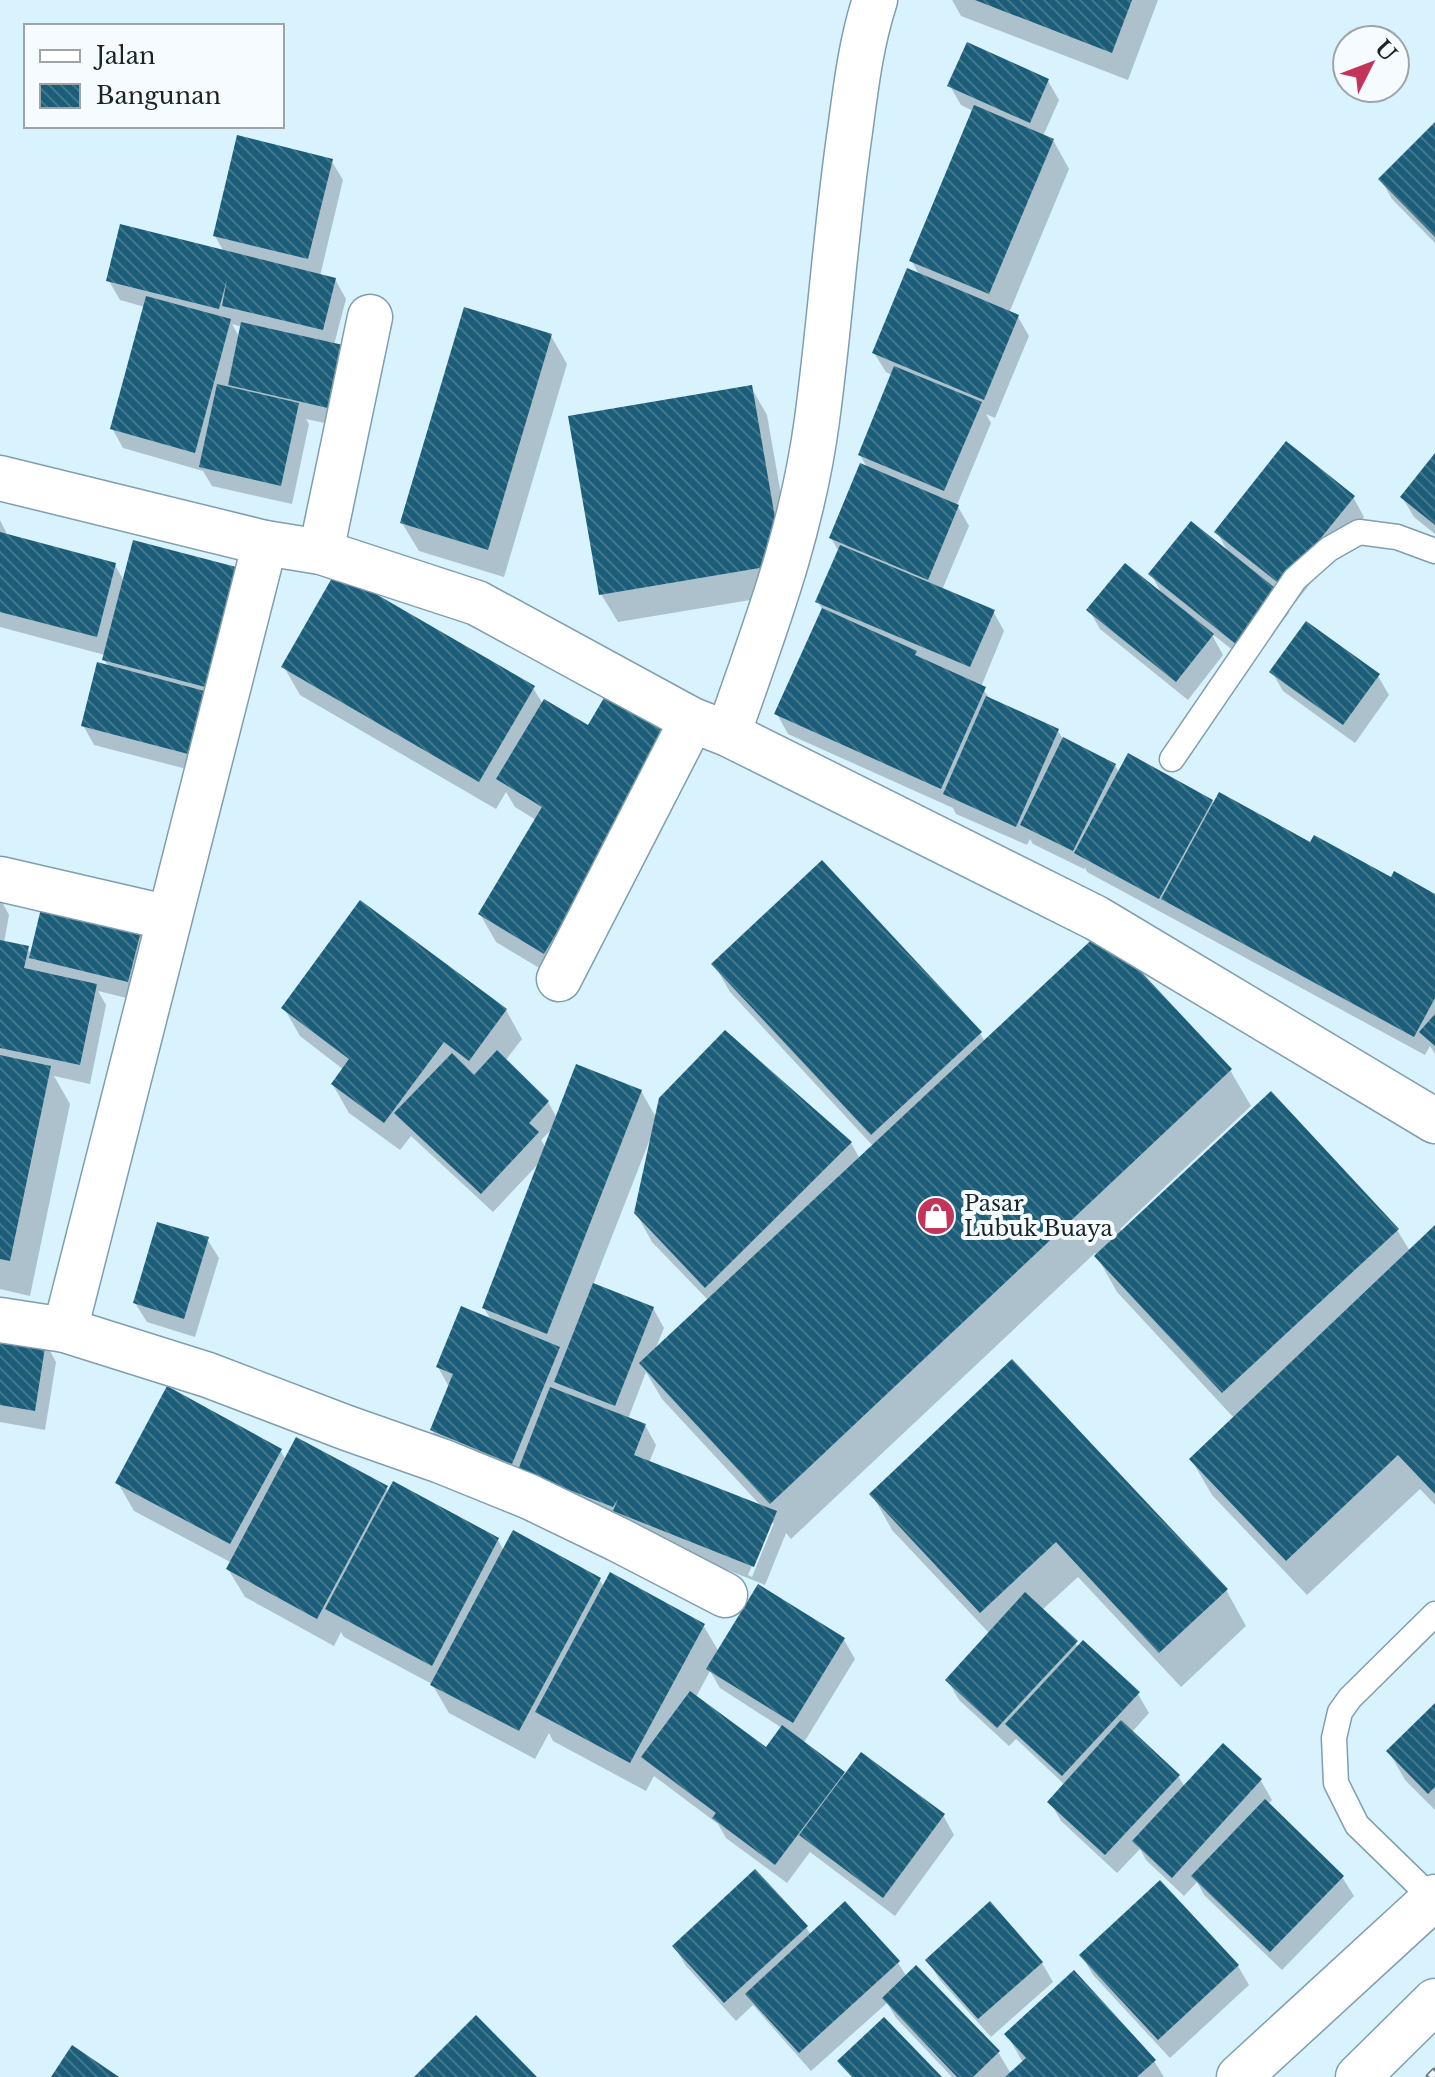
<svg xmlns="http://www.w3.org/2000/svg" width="1435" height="2077" font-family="'Libre Baskerville',serif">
  <defs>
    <pattern id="building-back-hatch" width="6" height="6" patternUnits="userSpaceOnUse" patternTransform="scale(2)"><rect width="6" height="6" fill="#1c5e79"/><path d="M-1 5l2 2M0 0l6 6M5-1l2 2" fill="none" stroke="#44768a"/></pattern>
  </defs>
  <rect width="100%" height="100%" fill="#d8f2fe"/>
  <g fill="#0003" fill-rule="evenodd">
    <polygon points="952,0 1158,0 1128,80 961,16"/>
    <polygon points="1048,81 1059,100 1043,136 1053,140 1069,169 1009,313 1018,317 1029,336 995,418 986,414 991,423 957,505 969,526 942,590 993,611 1004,631 981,687 992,701 1058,731 1063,739 1115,765 1119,773 1129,756 1215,803 1435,896 1435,1054 1430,1046 1425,1055 1087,872 1085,867 1084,869 1033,844 1030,839 1027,845 956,814 953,808 788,734 777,714 823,611 818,602 839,552 831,538 868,469 860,455 892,375 886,372 874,353 920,276 911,260 973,111 961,105 950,86"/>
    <polygon points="1435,125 1435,243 1392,199 1381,180"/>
    <path d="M331,160L343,180L320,276L335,279L346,299L334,345L339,426L306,419L309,424L292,504L212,486L203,471L123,448L112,428L145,307L120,300L109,281L224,252L215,236ZM232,324L242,327L240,338Z"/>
    <polygon points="551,336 567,364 504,577 419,551 402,523"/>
    <polygon points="751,387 767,415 798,592 618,622 601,594"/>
    <polygon points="1435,456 1435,534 1414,517 1402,497"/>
    <polygon points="1353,497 1364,517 1294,604 1277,591 1289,613 1249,663 1211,633 1223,655 1188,700 1100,629 1089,610 1163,596 1151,574 1229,554 1217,532"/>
    <polygon points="0,520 8,536 115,565 124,581 238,569 202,773 94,745 83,725 109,668 104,659 105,655 0,627"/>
    <polygon points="284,667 533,688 543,704 589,727 608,694 561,981 496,942 480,914 536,820 515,807 506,792 496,809 300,695"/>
    <polygon points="1272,672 1378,676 1389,695 1355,743 1283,691"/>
    <polygon points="46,895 155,938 139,1001 98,991 106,1005 90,1084 54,1076 70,1104 30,1296 0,1289 0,898 9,915 4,943 27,948 32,956"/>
    <path d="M714,964L980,1033L985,1042L1230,1070L1251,1106L1120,1229L1123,1232L1397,1230L1410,1251L1435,1227V1505L1420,1489L1307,1595L1212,1495L1191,1459L1234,1418L1117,1292L1095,1253L791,1539L786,1533L765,1585L627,1530L443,1449L432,1430L449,1387L438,1367L491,1320L484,1308L541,1161L493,1212L411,1136L400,1150L349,1113L333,1085L344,1070L300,1036L284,1008L506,1010L522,1039L505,1061L548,1102L557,1118L641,1091L657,1119L851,1143L860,1159L873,1146L730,992ZM554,1127L546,1148L541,1140ZM650,1139L652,1140L636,1213L652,1242L708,1300L655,1350L664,1328L653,1308L593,1285ZM646,1372L662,1399L762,1507L649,1463L656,1445L645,1425L628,1419ZM770,1523H774L752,1577L748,1575Z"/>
    <polygon points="207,1239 219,1258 195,1337 147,1322 135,1303"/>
    <polygon points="0,1335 45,1342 56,1362 45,1430 0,1422"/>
    <polygon points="1012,1362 1226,1590 1246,1626 1181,1687 1078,1577 1042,1610 1079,1647 1138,1694 1149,1713 1131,1733 1178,1776 1185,1787 1261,1781 1272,1800 1268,1804 1342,1877 1354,1896 1282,1970 1204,1895 1197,1882 1184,1896 1146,1860 1140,1849 1117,1873 1061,1821 1050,1802 1065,1785 1016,1739 1009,1746 959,1700 948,1681 990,1634 892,1530 872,1494"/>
    <path d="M280,1450L286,1460L386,1488L389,1493L394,1484L498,1540L504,1551L599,1579L604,1587L703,1625L719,1652L844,1640L855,1659L803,1744L846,1776L943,1815L954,1835L895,1916L810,1852L787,1883L726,1838L718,1824L654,1776L646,1791L553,1741L549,1733L535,1759L449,1713L432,1684L344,1637L341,1632L334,1646L245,1597L228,1569L232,1563L134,1511L118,1483ZM710,1671L720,1688L782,1728L766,1750L696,1697Z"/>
    <polygon points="1435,1706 1435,1810 1405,1780 1389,1752"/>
    <polygon points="806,1927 811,1935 898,1963 907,1977 998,2052 1011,2074 1023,2063 1007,2034 1154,2061 1164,2077 952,2077 896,2018 887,2003 811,2071 753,2005 736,2021 686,1966 674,1946"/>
    <polygon points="1082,1956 1238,1966 1249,1985 1170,2058 1093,1975"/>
    <polygon points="928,1960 1042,1963 1053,1982 991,2037 939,1979"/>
  </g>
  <g fill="url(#building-back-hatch)">
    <polygon points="975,0 1132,0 1112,53"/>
    <polygon points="967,42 1049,79 1030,123 947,86"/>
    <polygon points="974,105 1054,139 989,294 909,261"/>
    <polygon points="1435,122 1435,237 1378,179"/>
    <polygon points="237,135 333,159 308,259 213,236"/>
    <polygon points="120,224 336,278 323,330 222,306 227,279 219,309 106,281"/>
    <polygon points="907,268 1019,315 984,400 872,353"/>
    <polygon points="146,296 231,319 195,453 110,429"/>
    <polygon points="464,307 552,334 488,550 400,523"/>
    <polygon points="241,322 343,345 328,408 228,385"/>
    <polygon points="894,366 982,402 944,491 858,455"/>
    <polygon points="217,384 299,403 281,486 199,467"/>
    <polygon points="752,385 783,564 599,595 568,416"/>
    <polygon points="1286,441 1355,496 1282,586 1214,532"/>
    <polygon points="1435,453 1435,525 1400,497"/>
    <polygon points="860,463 959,505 928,580 829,538"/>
    <polygon points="1191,521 1280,592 1237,645 1148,574"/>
    <polygon points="0,532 116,563 97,637 0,612"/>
    <polygon points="133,540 240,568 209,688 102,660"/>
    <polygon points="840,545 995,610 970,667 815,602"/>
    <polygon points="1125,563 1214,634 1176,682 1086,610"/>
    <polygon points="336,571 535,686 479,782 281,667"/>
    <polygon points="822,608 917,651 915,655 986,687 941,789 774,714"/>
    <polygon points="1306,621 1380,674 1343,725 1269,672"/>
    <polygon points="97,662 208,692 192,755 81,726"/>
    <polygon points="608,691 675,731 544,954 478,914 542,807 496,779 544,699 588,725"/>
    <polygon points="986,696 1059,729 1016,827 943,794"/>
    <polygon points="1063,737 1116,764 1073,851 1020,825"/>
    <polygon points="1128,753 1213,800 1159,899 1074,853"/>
    <polygon points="1219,792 1310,842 1314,835 1391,877 1394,871 1435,894 1435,998 1414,1037 1161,899"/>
    <polygon points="822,860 982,1032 871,1135 711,964"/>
    <polygon points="45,892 145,916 128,982 29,958"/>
    <polygon points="360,900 507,1009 469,1061 444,1042 384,1123 331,1084 349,1059 281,1008"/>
    <polygon points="1102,930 1232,1069 770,1504 639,1363"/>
    <polygon points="0,940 29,946 24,968 97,984 80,1065 0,1048"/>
    <polygon points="1435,1014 1435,1046 1419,1032"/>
    <polygon points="725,1030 852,1142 705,1288 634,1213 659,1098"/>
    <polygon points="497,1050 549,1101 529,1123 539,1132 481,1194 394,1113 452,1053 474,1075"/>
    <polygon points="0,1055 51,1066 10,1261 0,1259"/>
    <polygon points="576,1064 642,1090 547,1334 482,1308"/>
    <polygon points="1271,1091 1399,1229 1222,1393 1094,1256"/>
    <polygon points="157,1222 209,1237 184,1319 133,1303"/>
    <polygon points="1435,1225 1435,1494 1398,1455 1286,1561 1189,1459"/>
    <polygon points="593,1283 654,1307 615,1406 554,1382"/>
    <polygon points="461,1306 560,1347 512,1464 430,1430 453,1374 436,1367"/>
    <polygon points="0,1333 46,1341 35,1411 0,1405"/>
    <polygon points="1012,1359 1228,1589 1159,1653 1056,1542 980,1613 869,1494"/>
    <polygon points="167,1386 282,1449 230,1544 115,1483"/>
    <polygon points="550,1387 646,1424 634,1455 777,1511 754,1567 613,1511 618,1499 613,1507 518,1470"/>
    <polygon points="296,1437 388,1486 317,1619 226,1569"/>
    <polygon points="393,1481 499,1538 432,1666 325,1609"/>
    <polygon points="513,1530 601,1578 519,1731 430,1685"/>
    <polygon points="610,1572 705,1624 630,1763 535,1712"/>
    <polygon points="758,1584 845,1638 793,1723 706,1669"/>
    <polygon points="1025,1592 1078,1641 997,1728 945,1680"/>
    <polygon points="1083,1640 1140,1692 1062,1776 1005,1724"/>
    <polygon points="690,1691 766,1747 782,1725 845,1772 775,1865 712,1818 716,1813 641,1757"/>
    <polygon points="1435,1703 1435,1787 1428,1794 1386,1751"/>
    <polygon points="1121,1720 1180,1775 1105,1855 1047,1802"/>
    <polygon points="1223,1743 1262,1779 1172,1878 1132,1841"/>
    <polygon points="861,1752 945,1814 883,1898 799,1835"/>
    <polygon points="1265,1799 1344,1876 1270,1952 1191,1876"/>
    <polygon points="755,1869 808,1926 724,2003 672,1946"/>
    <polygon points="1160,1880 1239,1965 1158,2040 1079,1955"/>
    <polygon points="845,1901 900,1961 799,2053 745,1994"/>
    <polygon points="990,1901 1043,1962 978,2019 925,1960"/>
    <polygon points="916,1965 1000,2051 973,2077 957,2077 882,1998"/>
    <polygon points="1074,1970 1156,2060 1137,2077 1005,2077 1026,2058 1004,2034"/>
    <polygon points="476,2015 537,2077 414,2077"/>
    <polygon points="884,2017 942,2077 852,2077 837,2061"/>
    <polygon points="72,2045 119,2077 51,2077"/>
  </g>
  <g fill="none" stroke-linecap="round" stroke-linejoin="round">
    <g stroke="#809ead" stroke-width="27">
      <g id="service">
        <polyline points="1172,759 1295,579 1329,549 1359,532 1397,537 1435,551"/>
        <polyline points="1433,1899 1357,1825 1336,1783 1334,1738 1340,1712 1350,1698 1435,1614"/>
      </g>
    </g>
    <g stroke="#809ead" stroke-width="47">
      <g id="minor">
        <polyline points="0,478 265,543 321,552 477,603 692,720 728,734 1096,918 1435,1121"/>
        <polyline points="321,552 370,317"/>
        <path d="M728,734C765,628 802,533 817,420C830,324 836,227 850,131C856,86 861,43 875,0"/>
        <polyline points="0,879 169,918"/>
        <polyline points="559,979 692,720"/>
        <polyline points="0,1320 65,1330 208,1375 347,1428 441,1461 530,1497 617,1539 725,1595"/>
        <polyline points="65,1330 265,543"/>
      </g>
    </g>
    <g stroke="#809ead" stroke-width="47">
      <g id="trunk">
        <polyline points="1239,2077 1435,1897"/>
        <polyline points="1358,2077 1435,2001"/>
      </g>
    </g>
    <use href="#service" stroke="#fff" stroke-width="24"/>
    <use href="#minor" stroke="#fff" stroke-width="44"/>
    <use href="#trunk" stroke="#fff" stroke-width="44"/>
    <g stroke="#6a7c84" stroke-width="9">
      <polyline id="rail" points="1430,2077 1435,2072"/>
    </g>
    <use href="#rail" stroke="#f5fbff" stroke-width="6" stroke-dasharray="18" stroke-linecap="butt"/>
  </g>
  <defs>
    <g id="shop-disc" transform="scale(2)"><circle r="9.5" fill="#c4345a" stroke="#f5fbff"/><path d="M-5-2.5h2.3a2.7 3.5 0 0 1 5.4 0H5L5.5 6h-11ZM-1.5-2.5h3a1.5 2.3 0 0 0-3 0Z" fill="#fff"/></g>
  </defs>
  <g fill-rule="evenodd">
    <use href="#shop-disc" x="936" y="1216"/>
  </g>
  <g text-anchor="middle" stroke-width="8" stroke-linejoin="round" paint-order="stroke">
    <g font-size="22" fill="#182429" stroke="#f5fbff" text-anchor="start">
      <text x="964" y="1211">Pasar<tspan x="964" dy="25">Lubuk Buaya</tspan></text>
    </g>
  </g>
  <rect x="24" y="24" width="260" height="104" fill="#f5fbff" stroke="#9da5a9" stroke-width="2"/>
  <rect x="40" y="50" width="40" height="12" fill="#ffffff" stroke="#9da5a9" stroke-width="2"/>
  <text x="96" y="64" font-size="24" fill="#182429">Jalan</text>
  <rect x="40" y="84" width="40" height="24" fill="url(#building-back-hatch)" stroke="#9da5a9" stroke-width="2"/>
  <text x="96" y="104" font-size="24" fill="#182429">Bangunan</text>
  <g transform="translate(1371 64) rotate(48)"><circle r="38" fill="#f5fbff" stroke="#9da5a9" stroke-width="2"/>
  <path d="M0-6L14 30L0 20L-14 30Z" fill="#c4345a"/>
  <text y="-12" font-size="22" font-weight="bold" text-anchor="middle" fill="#182429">U</text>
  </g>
</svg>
